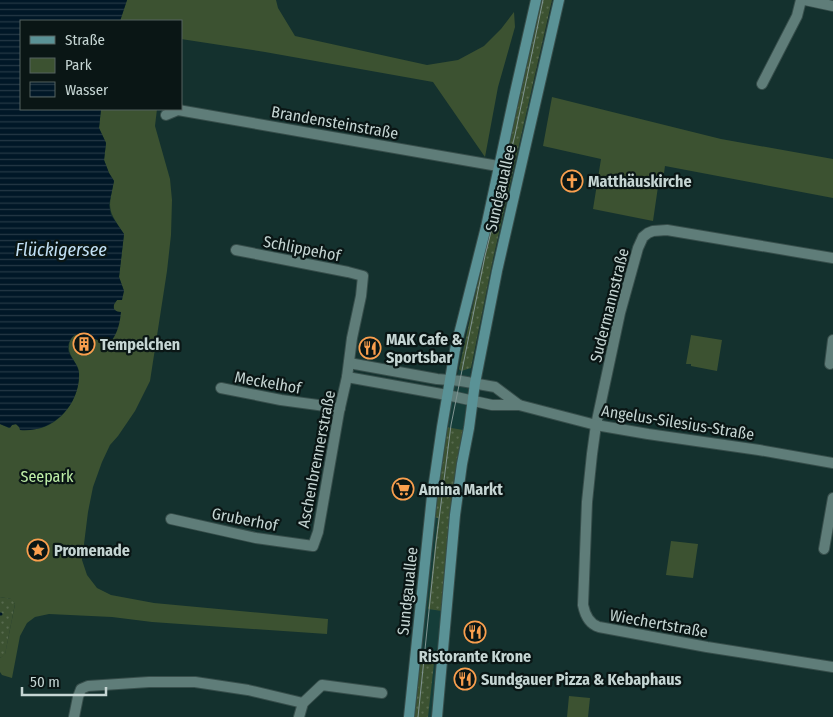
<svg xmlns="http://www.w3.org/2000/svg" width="833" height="717" font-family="'Fira Sans Condensed',sans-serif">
  <defs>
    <pattern id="grass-dots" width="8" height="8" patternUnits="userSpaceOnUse" patternTransform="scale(1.25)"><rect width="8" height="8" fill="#3c5231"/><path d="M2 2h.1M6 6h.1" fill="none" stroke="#576a4e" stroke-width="1.8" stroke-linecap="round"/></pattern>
    <pattern id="water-rules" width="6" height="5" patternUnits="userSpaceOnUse" patternTransform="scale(1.25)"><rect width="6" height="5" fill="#001727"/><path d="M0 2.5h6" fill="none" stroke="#243845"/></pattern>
  </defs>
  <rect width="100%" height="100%" fill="#14312e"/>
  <polygon fill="#153d39" points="522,87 532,90 493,259 471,368 463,430 451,513 434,717 413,717 433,517 446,427"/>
  <g fill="url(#grass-dots)">
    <polygon points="541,0 552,0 493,259 471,368 461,371 459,369 484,255"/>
    <polygon points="446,427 463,430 451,513 442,611 428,609 438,518 433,517"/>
    <polygon points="0,597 12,599 15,604 5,655 0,658"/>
    <polygon points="418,661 434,663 428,717 413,717"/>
  </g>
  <g fill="#3c5231">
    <polygon points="127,0 276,0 278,8 295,36 427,65 458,60 484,46 501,29 514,12 515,27 498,87 485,157 433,82 265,52 181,39 181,21 120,21"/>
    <polygon points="552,97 721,139 833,159 833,198 665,166 664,173 660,173 653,221 593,209 601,159 543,146"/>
    <path d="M101,109H157L155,126L170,179L172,200L171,235L167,271L150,381L135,411L118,436L110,445L102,462L93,487L88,512L82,560L87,575L97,588L111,595L154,603L328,619L327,634L152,622L112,617L49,614L35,617L27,623L20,636L12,678L2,675L0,672V658L5,654L15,604L11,599L0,597V424L9,428L12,425C16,423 18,425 20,428C52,437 81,403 79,372C78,363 68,356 69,347C69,332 85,330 94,339L117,312L114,310V304L124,291L119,277L124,234C107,209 108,210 114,181L109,173L104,160L106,143L99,128Z"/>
    <polygon points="691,335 722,340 717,371 691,366 691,364 686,364"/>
    <polygon points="671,541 698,544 693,578 666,575"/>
    <polygon points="569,696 590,698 588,717 567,717"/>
  </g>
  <path fill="url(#water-rules)" d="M0,0H127L120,21H21V109H101L99,128L106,143L104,160L109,173L114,181L109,205L111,215L124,234L119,277L124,291L122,300H117C112,306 112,311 121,312C120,322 118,332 112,340C106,341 102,341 97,340C89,337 84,330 75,335C71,337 68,343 68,348C68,356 78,363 79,373C80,406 52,433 20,430L19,427L16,424L12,425L10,428L0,424Z"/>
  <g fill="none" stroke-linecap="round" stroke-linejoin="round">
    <polyline stroke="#001727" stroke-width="3" points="0,614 1,614"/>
    <g stroke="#374e4b" stroke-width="12">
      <g id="street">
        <polyline points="805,0 833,6"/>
        <polyline points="762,84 797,16 801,0"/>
        <polyline points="166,115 178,110 498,166"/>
        <path d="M833,258L667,230L653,231L648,233L643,237L638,248L620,313L596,425L592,454L587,502L583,605C585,615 589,624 599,627L707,647L833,667"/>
        <polyline points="349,363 437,379 461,381 495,387 519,405"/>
        <polyline points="830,364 833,340"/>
        <polyline points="347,377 447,395 492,405 519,405 596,425 648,434 759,450 833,463"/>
        <polyline points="221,388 281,400 340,408"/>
        <polyline points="171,519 256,538 313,546 318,532 339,412 347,377 352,338 361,296 363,276 348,272 236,250"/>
        <polyline points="824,549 833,498"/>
        <polyline points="74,717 78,697 81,689 88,686 149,682 195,682 248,690 303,703"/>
        <polyline points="299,717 303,703 322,685 382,693"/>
      </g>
    </g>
    <g stroke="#374e4b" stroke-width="12">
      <g id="secondary">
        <polyline points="409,717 432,496 442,427 455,350 486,227 514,97 536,0"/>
        <polyline points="437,717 455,515 462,464 469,428 475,383 497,271 559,0"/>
      </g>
    </g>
    <use href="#street" stroke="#5f7d79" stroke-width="10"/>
    <use href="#secondary" stroke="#5a9296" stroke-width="10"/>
    <polyline stroke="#809593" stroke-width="1" points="418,717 436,543 451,425 485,256 515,135 543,0"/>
  </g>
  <defs>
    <g id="church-ring" transform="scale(1.125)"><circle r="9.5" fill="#0a1615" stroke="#fa9f4e" stroke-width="1.5"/><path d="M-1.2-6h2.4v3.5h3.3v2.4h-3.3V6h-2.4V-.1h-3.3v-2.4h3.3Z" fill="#fa9f4e"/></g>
    <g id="building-ring" transform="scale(1.125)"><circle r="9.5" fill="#0a1615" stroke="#fa9f4e" stroke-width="1.5"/><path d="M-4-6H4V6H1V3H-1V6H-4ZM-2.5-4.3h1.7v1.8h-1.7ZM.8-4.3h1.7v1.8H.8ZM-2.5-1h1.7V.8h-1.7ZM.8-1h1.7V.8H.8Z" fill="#fa9f4e"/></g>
    <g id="restaurant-ring" transform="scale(1.125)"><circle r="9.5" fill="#0a1615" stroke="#fa9f4e" stroke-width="1.5"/><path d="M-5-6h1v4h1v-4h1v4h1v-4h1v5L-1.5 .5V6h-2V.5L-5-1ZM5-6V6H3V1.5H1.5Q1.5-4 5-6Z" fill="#fa9f4e"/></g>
    <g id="supermarket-ring" transform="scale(1.125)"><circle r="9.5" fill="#0a1615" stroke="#fa9f4e" stroke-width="1.5"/><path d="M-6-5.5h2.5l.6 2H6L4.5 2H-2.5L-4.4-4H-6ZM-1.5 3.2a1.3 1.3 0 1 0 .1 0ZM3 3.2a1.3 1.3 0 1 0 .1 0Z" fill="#fa9f4e"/></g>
    <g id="sight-ring" transform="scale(1.125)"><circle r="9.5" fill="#0a1615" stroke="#fa9f4e" stroke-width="1.5"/><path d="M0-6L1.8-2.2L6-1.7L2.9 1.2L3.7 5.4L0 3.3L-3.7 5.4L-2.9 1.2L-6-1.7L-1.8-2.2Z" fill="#fa9f4e"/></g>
  </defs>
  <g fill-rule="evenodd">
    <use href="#church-ring" x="572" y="181"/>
    <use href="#building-ring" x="84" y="344"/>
    <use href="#restaurant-ring" x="370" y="348"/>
    <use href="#supermarket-ring" x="403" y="489"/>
    <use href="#sight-ring" x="38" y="550"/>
    <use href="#restaurant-ring" x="475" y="632"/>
    <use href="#restaurant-ring" x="465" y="679"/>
  </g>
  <g text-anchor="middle" stroke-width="4.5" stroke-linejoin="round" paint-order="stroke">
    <g font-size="16" fill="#c5d5d3" stroke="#0a1615">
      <text transform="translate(335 122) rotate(10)" y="6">Brandensteinstraße</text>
      <text transform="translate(500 188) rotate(-77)" y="6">Sundgauallee</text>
      <text transform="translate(302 248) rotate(11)" y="6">Schlippehof</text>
      <text transform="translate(609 305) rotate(-76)" y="6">Sudermannstraße</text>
      <text transform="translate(268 382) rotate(10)" y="6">Meckelhof</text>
      <text transform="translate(678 422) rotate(9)" y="6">Angelus-Silesius-Straße</text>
      <text transform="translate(316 459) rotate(-79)" y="6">Aschenbrennerstraße</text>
      <text transform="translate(245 519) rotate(11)" y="6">Gruberhof</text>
      <text transform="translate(407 591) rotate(-84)" y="6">Sundgauallee</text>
      <text transform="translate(659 623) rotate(10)" y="6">Wiechertstraße</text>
    </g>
    <g font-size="16" font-weight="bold" fill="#c5d5d3" stroke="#0a1615" text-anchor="start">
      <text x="588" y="187">Matthäuskirche</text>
      <text x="386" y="345">MAK Cafe &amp;<tspan x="386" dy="18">Sportsbar</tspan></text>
      <text x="100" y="350">Tempelchen</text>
      <text x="419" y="495">Amina Markt</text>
      <text x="54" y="556">Promenade</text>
      <text x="475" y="662" text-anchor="middle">Ristorante Krone</text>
      <text x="481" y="685">Sundgauer Pizza &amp; Kebaphaus</text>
    </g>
    <g font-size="16" fill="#bfefa8" stroke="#0a1615">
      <text x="47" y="482">Seepark</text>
    </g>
    <g font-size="18" font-style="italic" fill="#c2e0f5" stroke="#0a1615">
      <text x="61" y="256">Flückigersee</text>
    </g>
  </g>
  <rect x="20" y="20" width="162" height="90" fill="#0a1615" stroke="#556261"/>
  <rect x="30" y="36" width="25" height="8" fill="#5a9296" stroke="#556261"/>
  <text x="65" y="45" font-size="15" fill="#c5d5d3">Straße</text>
  <rect x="30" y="58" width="25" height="15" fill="#3c5231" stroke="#556261"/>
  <text x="65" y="70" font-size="15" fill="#c5d5d3">Park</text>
  <rect x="30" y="82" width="25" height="15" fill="url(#water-rules)" stroke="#556261"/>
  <text x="65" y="95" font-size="15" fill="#c5d5d3">Wasser</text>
  <path d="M22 687v8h84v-8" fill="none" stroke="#c5d5d3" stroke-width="2.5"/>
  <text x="30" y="687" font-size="15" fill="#c5d5d3" stroke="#0a1615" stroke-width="4" paint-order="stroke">50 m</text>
</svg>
